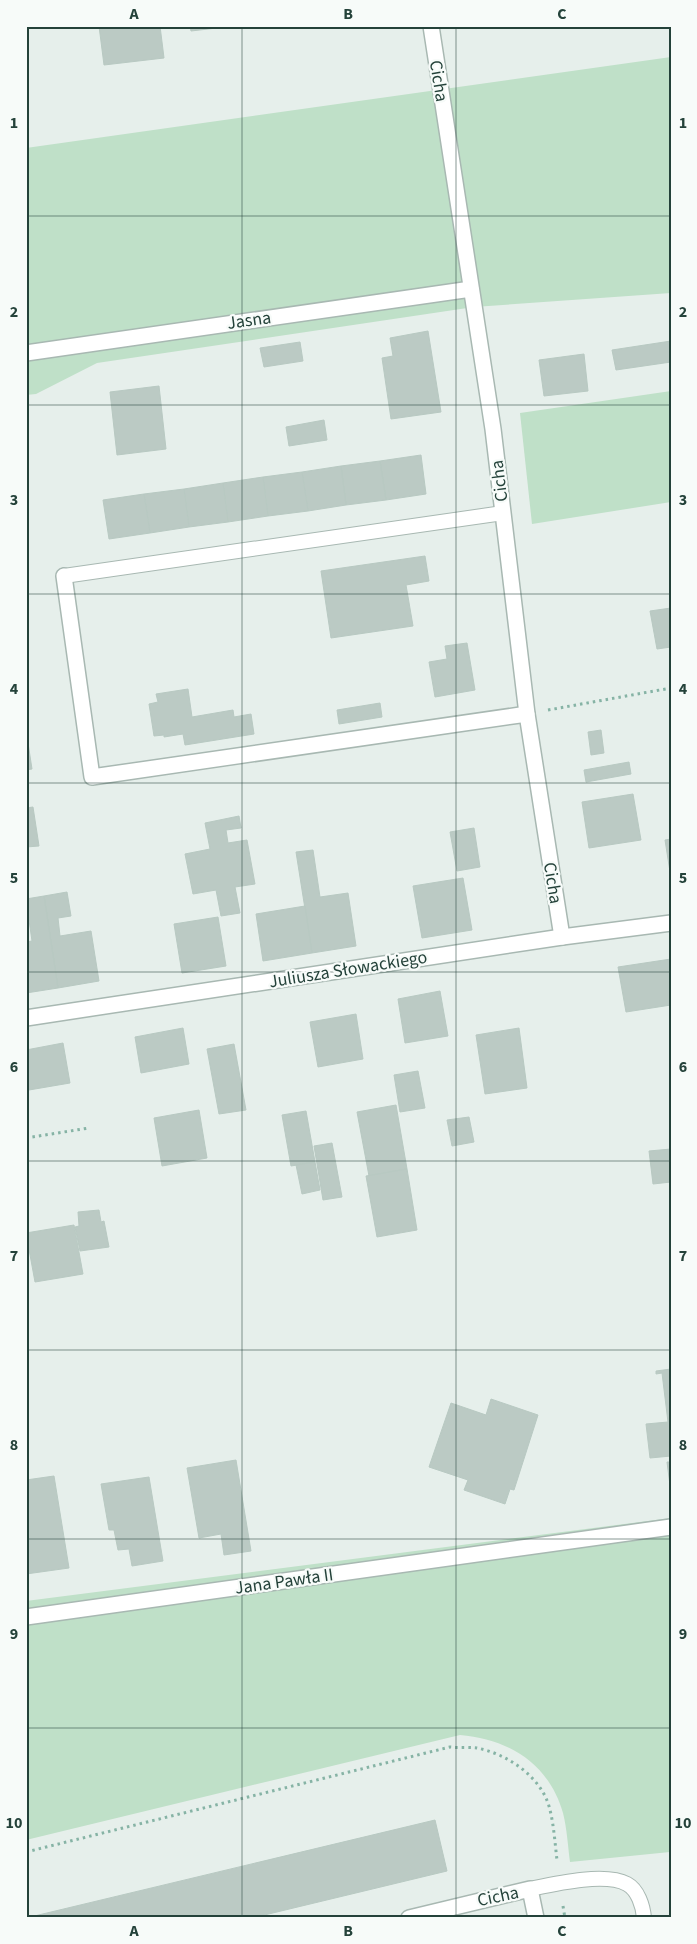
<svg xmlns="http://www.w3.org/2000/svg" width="697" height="1944" font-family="'Source Sans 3',sans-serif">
  <rect width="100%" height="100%" fill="#e6efeb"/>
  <g fill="#bfe0c8">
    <polygon points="671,57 671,293 474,307 97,363 36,394 26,395 26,148"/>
    <polygon points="671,391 671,502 532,524 520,413"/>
    <path d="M671,1518V1854L670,1852L570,1862C568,1847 567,1829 563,1813C549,1764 509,1739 460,1735L26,1840V1601Z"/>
  </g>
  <g fill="#bbcac4" stroke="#b8c9c2">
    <polygon points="99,26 160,26 164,58 104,65"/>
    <polygon points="190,26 224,26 225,27 191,31"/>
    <polygon points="428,331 441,412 391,419 382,358 393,356 390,338"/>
    <polygon points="671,341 671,362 616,370 612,350"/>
    <polygon points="300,342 303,361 264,367 260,348"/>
    <polygon points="584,354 588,391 544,396 539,360"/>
    <polygon points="159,386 166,449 117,455 110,392"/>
    <polygon points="324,420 327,440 289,446 286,427"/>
    <polygon points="421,455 426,494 386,500 380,461"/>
    <polygon points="380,461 386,500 346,505 341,466"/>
    <polygon points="341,466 346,505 308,511 302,472"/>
    <polygon points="302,472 308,511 268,516 263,477"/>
    <polygon points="263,477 268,516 228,522 223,483"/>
    <polygon points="223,483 228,522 189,527 184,489"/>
    <polygon points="184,489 189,527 150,533 144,494"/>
    <polygon points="144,494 150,533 109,539 103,500"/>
    <polygon points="425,556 429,581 406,585 413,626 331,638 321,571"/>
    <polygon points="671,608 671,647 657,649 650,611"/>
    <polygon points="467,643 475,690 435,697 429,662 447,659 445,646"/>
    <polygon points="188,689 192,717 233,710 234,717 251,714 254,734 185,745 183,734 164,737 164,735 154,736 149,704 158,702 156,694"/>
    <polygon points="380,703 382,717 339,724 337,710"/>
    <polygon points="26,730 32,769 26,770"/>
    <polygon points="601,730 604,753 591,755 588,732"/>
    <polygon points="629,762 631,774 586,782 584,770"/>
    <polygon points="633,794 641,840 589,848 582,802"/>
    <polygon points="33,807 39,846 26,847 26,808"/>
    <polygon points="239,816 241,828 226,830 228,843 247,840 255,884 235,887 240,913 221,916 216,890 193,894 185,854 210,849 205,823"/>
    <polygon points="474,828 480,867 457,871 450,832"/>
    <polygon points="671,839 671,878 665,840"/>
    <polygon points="313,850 320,897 348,893 356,946 312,953 296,852"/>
    <polygon points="463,878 472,930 422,938 413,886"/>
    <polygon points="67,892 71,916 58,918 60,936 91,931 99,981 58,988 44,896"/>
    <polygon points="44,896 58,988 26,993 26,942 32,941 26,899"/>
    <polygon points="305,906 312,953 263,961 256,914"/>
    <polygon points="218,917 226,966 182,973 174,924"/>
    <polygon points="671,959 671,1005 626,1012 618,967"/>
    <polygon points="440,991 448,1036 405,1043 398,999"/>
    <polygon points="356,1014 363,1059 318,1067 310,1022"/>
    <polygon points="183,1028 189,1064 141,1073 135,1037"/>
    <polygon points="519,1028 527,1088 485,1094 476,1035"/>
    <polygon points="63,1043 70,1083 29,1090 26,1050"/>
    <polygon points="234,1044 246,1110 219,1114 207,1049"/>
    <polygon points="418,1071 425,1108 400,1112 394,1075"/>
    <polygon points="396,1105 407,1169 369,1176 357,1112"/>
    <polygon points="199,1110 207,1158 162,1166 154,1118"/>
    <polygon points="306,1111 315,1162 291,1166 282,1115"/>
    <polygon points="469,1117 474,1142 452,1146 447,1120"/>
    <polygon points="332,1143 342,1197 323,1200 314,1146"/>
    <polygon points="671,1149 671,1182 653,1184 649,1151"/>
    <polygon points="315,1162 320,1190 302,1194 296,1165"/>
    <polygon points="407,1169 417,1230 377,1237 366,1176"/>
    <polygon points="99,1210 101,1222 104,1221 109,1247 80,1251 75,1227 79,1226 78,1212"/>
    <polygon points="74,1225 83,1274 35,1282 26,1233"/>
    <polygon points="671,1369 671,1456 650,1458 646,1424 668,1422 662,1373 656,1374 656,1371"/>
    <polygon points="491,1399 538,1415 514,1490 510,1489 505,1504 464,1490 468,1480 429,1467 451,1403 486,1415"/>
    <polygon points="236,1460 251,1551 224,1555 221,1534 199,1538 187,1468"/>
    <polygon points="667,1462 671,1462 671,1493"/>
    <polygon points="54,1476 69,1568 26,1574 26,1480"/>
    <polygon points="149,1477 163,1561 132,1566 129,1549 118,1550 114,1530 109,1530 101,1484"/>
    <polygon points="435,1820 447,1871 252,1918 26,1918"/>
  </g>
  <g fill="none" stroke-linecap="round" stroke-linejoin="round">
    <g stroke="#a8b8b2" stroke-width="16">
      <g id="lane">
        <polyline points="64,576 503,513"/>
        <path d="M530,1889C554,1884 605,1872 627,1884C638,1890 643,1906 644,1918"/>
      </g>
    </g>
    <g stroke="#a8b8b2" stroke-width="18">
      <g id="street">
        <polyline points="431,26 493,429 527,714 562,937"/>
        <polyline points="26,353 471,289"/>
        <polyline points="64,576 92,777 527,714"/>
        <polyline points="26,1018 562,937 671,923"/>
        <polyline points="26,1617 671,1527"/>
        <polyline points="409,1918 530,1889 536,1918"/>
      </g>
    </g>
    <g stroke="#86b3a5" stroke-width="3" stroke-dasharray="2.5 4" stroke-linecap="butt">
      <polyline points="548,710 671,688"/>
      <polyline points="26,1138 89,1128"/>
      <path d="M26,1852L450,1747C459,1748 469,1747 477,1748C508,1754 543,1778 550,1810C554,1826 555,1844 557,1860"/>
      <polyline points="563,1906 565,1918"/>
    </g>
    <use href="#lane" stroke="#fff" stroke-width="14"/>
    <use href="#street" stroke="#fff" stroke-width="15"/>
  </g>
  <path fill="none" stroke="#24423a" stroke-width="1" stroke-opacity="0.55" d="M242,26V1918M456,26V1918M26,216H671M26,405H671M26,594H671M26,783H671M26,972H671M26,1161H671M26,1350H671M26,1539H671M26,1728H671"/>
  <g text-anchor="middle" stroke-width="4.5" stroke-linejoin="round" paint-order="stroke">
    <g font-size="18" fill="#24423a" stroke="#f7fbf9">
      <text transform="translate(439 81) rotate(81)" y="6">Cicha</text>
      <text transform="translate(249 320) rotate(-8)" y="6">Jasna</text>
      <text transform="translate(499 481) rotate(-97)" y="6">Cicha</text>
      <text transform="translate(553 883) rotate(81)" y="6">Cicha</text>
      <text transform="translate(348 969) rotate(-9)" y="6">Juliusza Słowackiego</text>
      <text transform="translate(284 1581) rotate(-8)" y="6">Jana Pawła II</text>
      <text transform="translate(498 1896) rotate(-12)" y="6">Cicha</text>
    </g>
  </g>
  <rect width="697" height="1944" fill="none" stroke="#f7fbf9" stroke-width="55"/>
  <rect x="28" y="28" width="642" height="1888" fill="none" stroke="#24423a" stroke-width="2"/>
  <g font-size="16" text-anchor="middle" font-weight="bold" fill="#24423a">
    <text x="134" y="19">A</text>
    <text x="348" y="19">B</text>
    <text x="562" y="19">C</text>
    <text x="14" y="128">1</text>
    <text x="683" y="128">1</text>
    <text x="14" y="317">2</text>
    <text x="683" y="317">2</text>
    <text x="14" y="505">3</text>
    <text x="683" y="505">3</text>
    <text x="14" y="694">4</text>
    <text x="683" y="694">4</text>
    <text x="14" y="883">5</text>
    <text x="683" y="883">5</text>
    <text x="14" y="1072">6</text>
    <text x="683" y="1072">6</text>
    <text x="14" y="1261">7</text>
    <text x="683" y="1261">7</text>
    <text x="14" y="1450">8</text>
    <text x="683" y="1450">8</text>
    <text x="14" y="1639">9</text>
    <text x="683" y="1639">9</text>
    <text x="14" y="1828">10</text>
    <text x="683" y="1828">10</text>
    <text x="134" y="1936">A</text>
    <text x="348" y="1936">B</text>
    <text x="562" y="1936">C</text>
  </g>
</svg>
